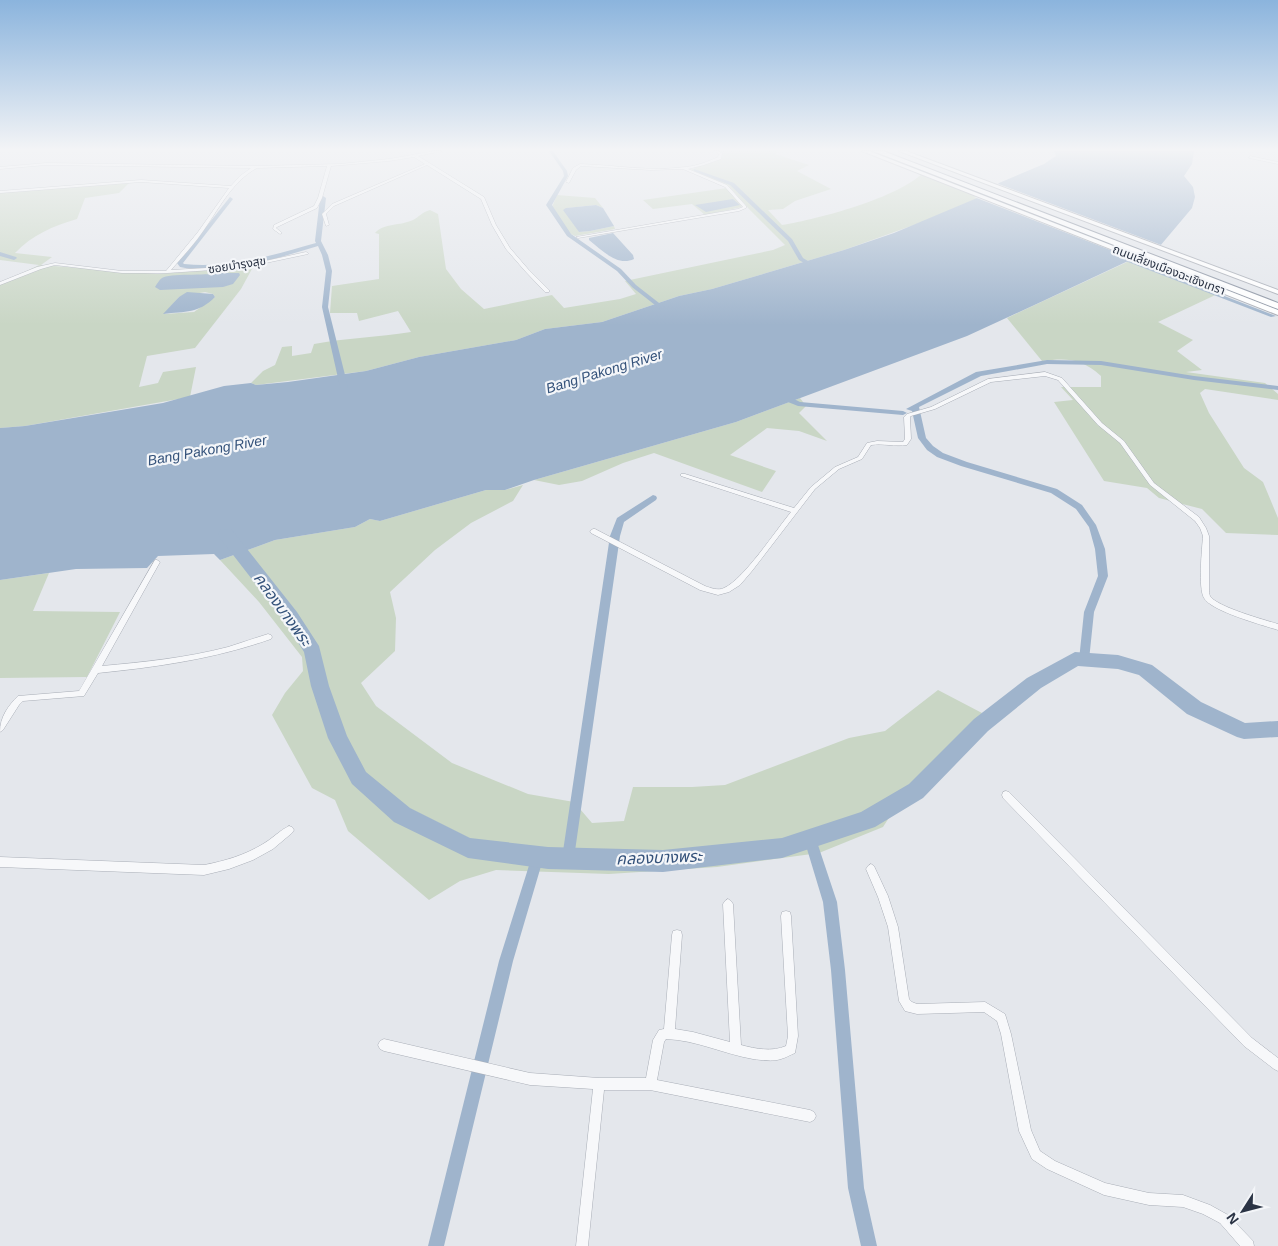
<svg xmlns="http://www.w3.org/2000/svg" width="1278" height="1246" font-family="Arial,'Noto Sans Thai',sans-serif">
  <rect width="100%" height="100%" fill="#e4e7ec"/>
  <g fill="#c9d6c5" fill-rule="evenodd">
    <path d="M718,151H778L775,154L809,165L797,171L831,189L795,201L783,209L768,210L782,225C819,219 898,198 924,172L985,195L925,221L844,250L712,289L679,296L602,322L545,329L516,340L419,357L366,371L256,385L251,383L263,371L275,365L282,347L292,346V356L311,353L314,344C346,338 378,337 411,332L398,311L359,321L357,313H330L332,286L379,279V234L375,233C384,223 400,226 413,220C419,217 422,212 430,210L438,214L446,269L461,289L484,309L552,295L564,308L620,299L636,294L625,281L773,250L785,245L749,209L728,185L690,170L723,156Z"/>
    <path d="M129,183L119,193L85,198L77,219C53,226 32,235 15,253L52,257L41,265L158,274L253,267L241,289L195,348L147,356L139,387L158,383L163,372L196,367L190,397L25,426L0,428V284L39,265L0,260V193ZM205,292L213,294L215,297L194,312L164,314L179,297Z"/>
    <polygon points="727,188 742,207 705,215 692,204 653,209 643,200"/>
    <polygon points="557,195 595,198 603,208 596,205 567,208 579,232 590,231 614,226 615,229 575,236 569,233 552,207"/>
    <path d="M1140,256L1226,290L1158,322L1193,340L1177,351L1202,370L1186,372L1265,383L1278,394V400L1205,389L1200,393L1209,413L1244,468L1263,482L1278,518V535L1226,533L1202,509L1159,498L1147,488L1104,481L1054,402L1073,400L1061,387H1101V376C1081,358 1067,358 1042,361L1007,318Z"/>
    <polygon points="800,398 806,406 799,413 827,441 799,431 767,428 730,455 776,471 762,492 654,453 623,463 582,481 559,485 534,480 736,422"/>
    <polygon points="523,485 513,501 471,523 435,550 390,592 396,618 395,651 361,683 376,706 452,763 528,794 574,802 592,823 624,821 633,787 692,787 725,785 849,738 885,731 938,690 982,713 948,750 907,790 883,827 819,853 717,867 609,874 496,870 460,881 429,900 348,831 335,800 312,788 272,715 285,693 303,671 302,657 259,602 220,560 275,540 355,527 370,519 380,521 486,490 505,490"/>
    <polygon points="49,573 33,611 120,612 87,677 0,678 0,580"/>
  </g>
  <g fill="#9fb4cc">
    <polygon points="1054,151 1194,151 1192,164 1184,176 1193,187 1195,197 1192,208 1160,246 1043,301 967,336 736,422 534,480 505,490 486,490 380,521 370,519 355,527 275,540 220,560 214,554 158,556 147,568 76,569 0,580 0,428 25,426 163,403 224,386 251,383 256,385 288,382 366,371 419,357 516,340 545,329 602,322 679,296 712,289 844,250 894,233 989,193 999,183 1044,164 1056,156"/>
    <polygon points="733,199 740,205 706,212 695,205"/>
    <polygon points="596,205 603,208 614,226 590,231 579,232 563,210 566,208"/>
    <path d="M613,233L633,255L634,259C617,267 602,250 589,240V238Z"/>
    <path d="M218,273H239L240,275L233,284L223,287L160,290L155,287C157,284 159,280 162,278C169,273 206,276 218,273Z"/>
    <path d="M187,292L213,294L215,297C198,314 186,311 163,314L179,297Z"/>
  </g>
  <polygon fill="#e4e7ec" points="996,183 1164,246 1136,260 974,197 988,191"/>
  <g fill="none" stroke-linecap="round" stroke-linejoin="round">
    <g fill="#9fb4cc" fill-rule="evenodd">
      <polygon points="549,151 553,151 567,171 568,176 552,205 571,234 621,269 636,285 668,310 668,312 664,312 632,287 617,271 567,236 546,205 564,176 563,171"/>
      <polygon points="694,169 734,183 792,239 803,258 818,267 818,269 814,269 799,260 788,241 730,185 694,171"/>
      <path d="M230,197L233,199L183,263L184,264C229,269 273,255 316,243L315,241L320,198L323,196L326,198L321,241L328,255L332,271L328,307L348,387L347,389H341L340,387L322,307L326,271L322,255L318,246C274,259 226,276 180,267L177,263Z"/>
      <polygon points="0,252 16,257 17,258 14,260 0,256"/>
      <polygon points="1115,255 1119,255 1276,316 1271,317 1115,257"/>
      <polygon points="1047,360 1101,361 1194,376 1278,386 1278,390 1194,380 1101,365 1047,364 981,376 919,407 926,438 933,446 943,453 967,462 1057,489 1082,505 1096,525 1105,549 1108,576 1094,612 1089,660 1088,663 1080,663 1079,660 1084,612 1098,576 1095,549 1089,527 1076,509 1051,493 961,466 937,457 927,450 918,438 912,411 906,409 976,372"/>
      <polygon points="778,394 784,394 800,402 903,411 907,413 903,415 798,406 778,398"/>
      <polygon points="653,495 656,496 657,498 656,500 624,522 620,536 574,858 572,862 568,864 564,862 562,858 610,536 617,518"/>
      <polygon points="810,833 814,835 816,839 837,902 845,970 864,1188 877,1246 861,1246 848,1188 831,970 823,902 804,839 806,835"/>
      <polygon points="538,850 542,852 544,856 513,961 444,1246 428,1246 499,961 532,856 534,852"/>
    </g>
    <polygon fill="#9fb4cc" fill-rule="evenodd" points="226,529 232,530 297,612 319,646 329,686 347,736 366,772 410,808 470,838 548,847 663,850 782,838 861,812 909,784 974,719 1027,678 1075,652 1118,655 1152,665 1201,702 1245,723 1278,721 1278,737 1244,739 1237,737 1187,714 1139,675 1118,669 1078,666 1041,688 988,731 923,798 875,827 782,858 663,872 548,869 468,858 394,822 352,784 328,738 311,686 304,652 285,622 220,538 218,534 220,530"/>
    <g stroke="#a9aeb7" stroke-width="1">
      <g id="street">
        <path d="M435,151H442L418,156L484,197L496,225L510,248L528,269L549,290V292H545L525,271L506,249L492,225L481,199L427,165L334,206L326,214L329,225L326,226L322,214L332,204L425,164L414,157L389,161L331,166L322,198L317,208L277,227L276,228L282,233L280,234L273,229L274,225L314,206L318,198L327,166L257,168C231,182 218,211 201,234C192,247 181,258 171,270L242,266L306,252L308,253V254L242,268L167,273H122L55,265L41,269L0,285V282L37,267L55,263L122,271H166L198,232L229,188L141,182L0,193V191L141,180L231,186L240,176L251,168L46,165L0,169V167L46,163L255,166L340,164L389,159Z"/>
        <path d="M714,151H718L722,153L721,159L704,165L688,169L727,185L746,206V208L739,211L578,238L576,237L738,209L743,207L725,187L683,169L651,170L581,166L576,170L569,183L566,182L573,168L580,164C615,165 650,172 685,167C697,166 707,162 718,157L719,154Z"/>
        <polygon points="1250,156 1278,162 1278,164 1249,158"/>
        <path d="M1045,372L1062,378L1102,423L1124,441L1154,483L1199,517L1206,528L1209,536V588C1209,591 1209,594 1210,596C1217,607 1265,620 1278,624V630C1262,625 1211,611 1204,598C1198,588 1202,549 1203,536L1200,528L1195,521L1150,485L1120,443L1098,425L1058,380L1045,376L991,382L935,409L911,416L910,417L911,439L907,445C895,447 883,443 871,445L862,459L839,469L815,489L752,571L740,585L729,592L718,595L700,590L591,533L590,531L593,529H595L705,586C711,588 718,591 724,588C744,579 776,530 791,512L681,476V474H685L794,508L811,487L835,467L858,457L867,443L877,441L903,442L905,439L904,417L907,414L931,407L988,379Z"/>
        <path d="M155,560H157L160,562L102,666C144,662 186,658 228,647C241,643 255,638 268,634L271,635L272,637L271,639C214,659 157,667 98,673L84,696L23,701L19,705L3,730L0,732C0,717 8,706 18,696L79,691Z"/>
        <polygon points="1006,791 1009,792 1252,1038 1278,1058 1278,1071 1274,1069 1244,1046 1003,798 1002,795 1003,792"/>
        <path d="M289,826L292,827L294,830L292,833L273,849L253,860L229,869L204,875L0,867V857L204,865C225,861 245,855 263,844C272,839 280,830 289,826Z"/>
        <polygon points="871,864 874,866 888,896 898,927 909,999 912,1002 917,1004 985,1002 1005,1014 1011,1034 1031,1130 1040,1151 1055,1161 1105,1183 1149,1193 1183,1195 1210,1205 1228,1215 1253,1241 1254,1246 1240,1246 1220,1223 1203,1214 1183,1207 1149,1205 1104,1195 1047,1169 1032,1159 1019,1131 1001,1034 997,1021 984,1012 917,1014 905,1011 899,1001 888,927 878,897 866,869 868,866"/>
        <path d="M728,899L731,901L733,904L741,1045C756,1049 772,1052 786,1046L788,1036L781,916L782,912L786,911L790,912L791,916L798,1036L795,1053C790,1055 785,1058 781,1059C772,1062 762,1060 753,1059C724,1054 696,1040 666,1039L664,1042L657,1080L810,1110L814,1112L816,1116L814,1120L810,1122L650,1090H604L588,1246H576L593,1089L530,1085L384,1051L380,1049L378,1045L380,1041L384,1039L530,1073L599,1078H646L653,1040L659,1030L664,1029L672,935L673,931L677,930L681,931L682,935L675,1029L693,1032L730,1042L723,904L725,901Z"/>
      </g>
    </g>
    <g stroke="#a9aeb7" stroke-width="2">
      <g id="secondary">
        <polygon points="862,151 869,151 1278,310 1278,315"/>
        <polygon points="899,151 906,151 1278,290 1278,294"/>
      </g>
    </g>
    <g stroke="#8b94a3" stroke-width="2">
      <polygon id="highway" points="873,151 883,151 1278,303 1278,309"/>
    </g>
    <use href="#street" fill="#f7f8fa" fill-rule="evenodd"/>
    <use href="#secondary" fill="#fff" fill-rule="evenodd"/>
    <use href="#highway" fill="#fff" fill-rule="evenodd"/>
  </g>
  <linearGradient id="sky" x2="0" y2="1"><stop stop-color="#8bb4dd"/><stop offset="0.46" stop-color="#f3f4f6"/><stop offset="1" stop-color="#f3f4f6" stop-opacity="0"/></linearGradient>
  <rect width="1278" height="325" fill="url(#sky)"/>
  <g text-anchor="middle" stroke-width="4.5" stroke-linejoin="round" paint-order="stroke">
    <g font-size="12" fill="#2b3445" stroke="#f4f6f9">
      <text transform="translate(237 265) rotate(-9)" y="4">ซอยบำรุงสุข</text>
      <text transform="translate(1169 270) rotate(21)" y="4">ถนนเลี่ยงเมืองฉะเชิงเทรา</text>
    </g>
    <g font-size="14" font-style="italic" fill="#34527a" stroke="#f4f6f9">
      <text transform="translate(604 371) rotate(-17)" y="5">Bang Pakong River</text>
      <text transform="translate(207 450) rotate(-10)" y="5">Bang Pakong River</text>
    </g>
    <g font-size="16" font-style="italic" fill="#34527a" stroke="#f4f6f9">
      <text transform="translate(283 609) rotate(54)" y="6">คลองบางพระ</text>
      <text transform="translate(659 857) rotate(-2)" y="6">คลองบางพระ</text>
    </g>
  </g>
  <g transform="translate(1243 1211) rotate(234)" stroke="#f4f6f9" stroke-width="4" paint-order="stroke">
  <path d="M0-4L9 19L0 12L-9 19Z" fill="#2b3445"/>
  <text y="-8" font-size="14" font-weight="bold" text-anchor="middle" fill="#2b3445">N</text>
  </g>
</svg>
